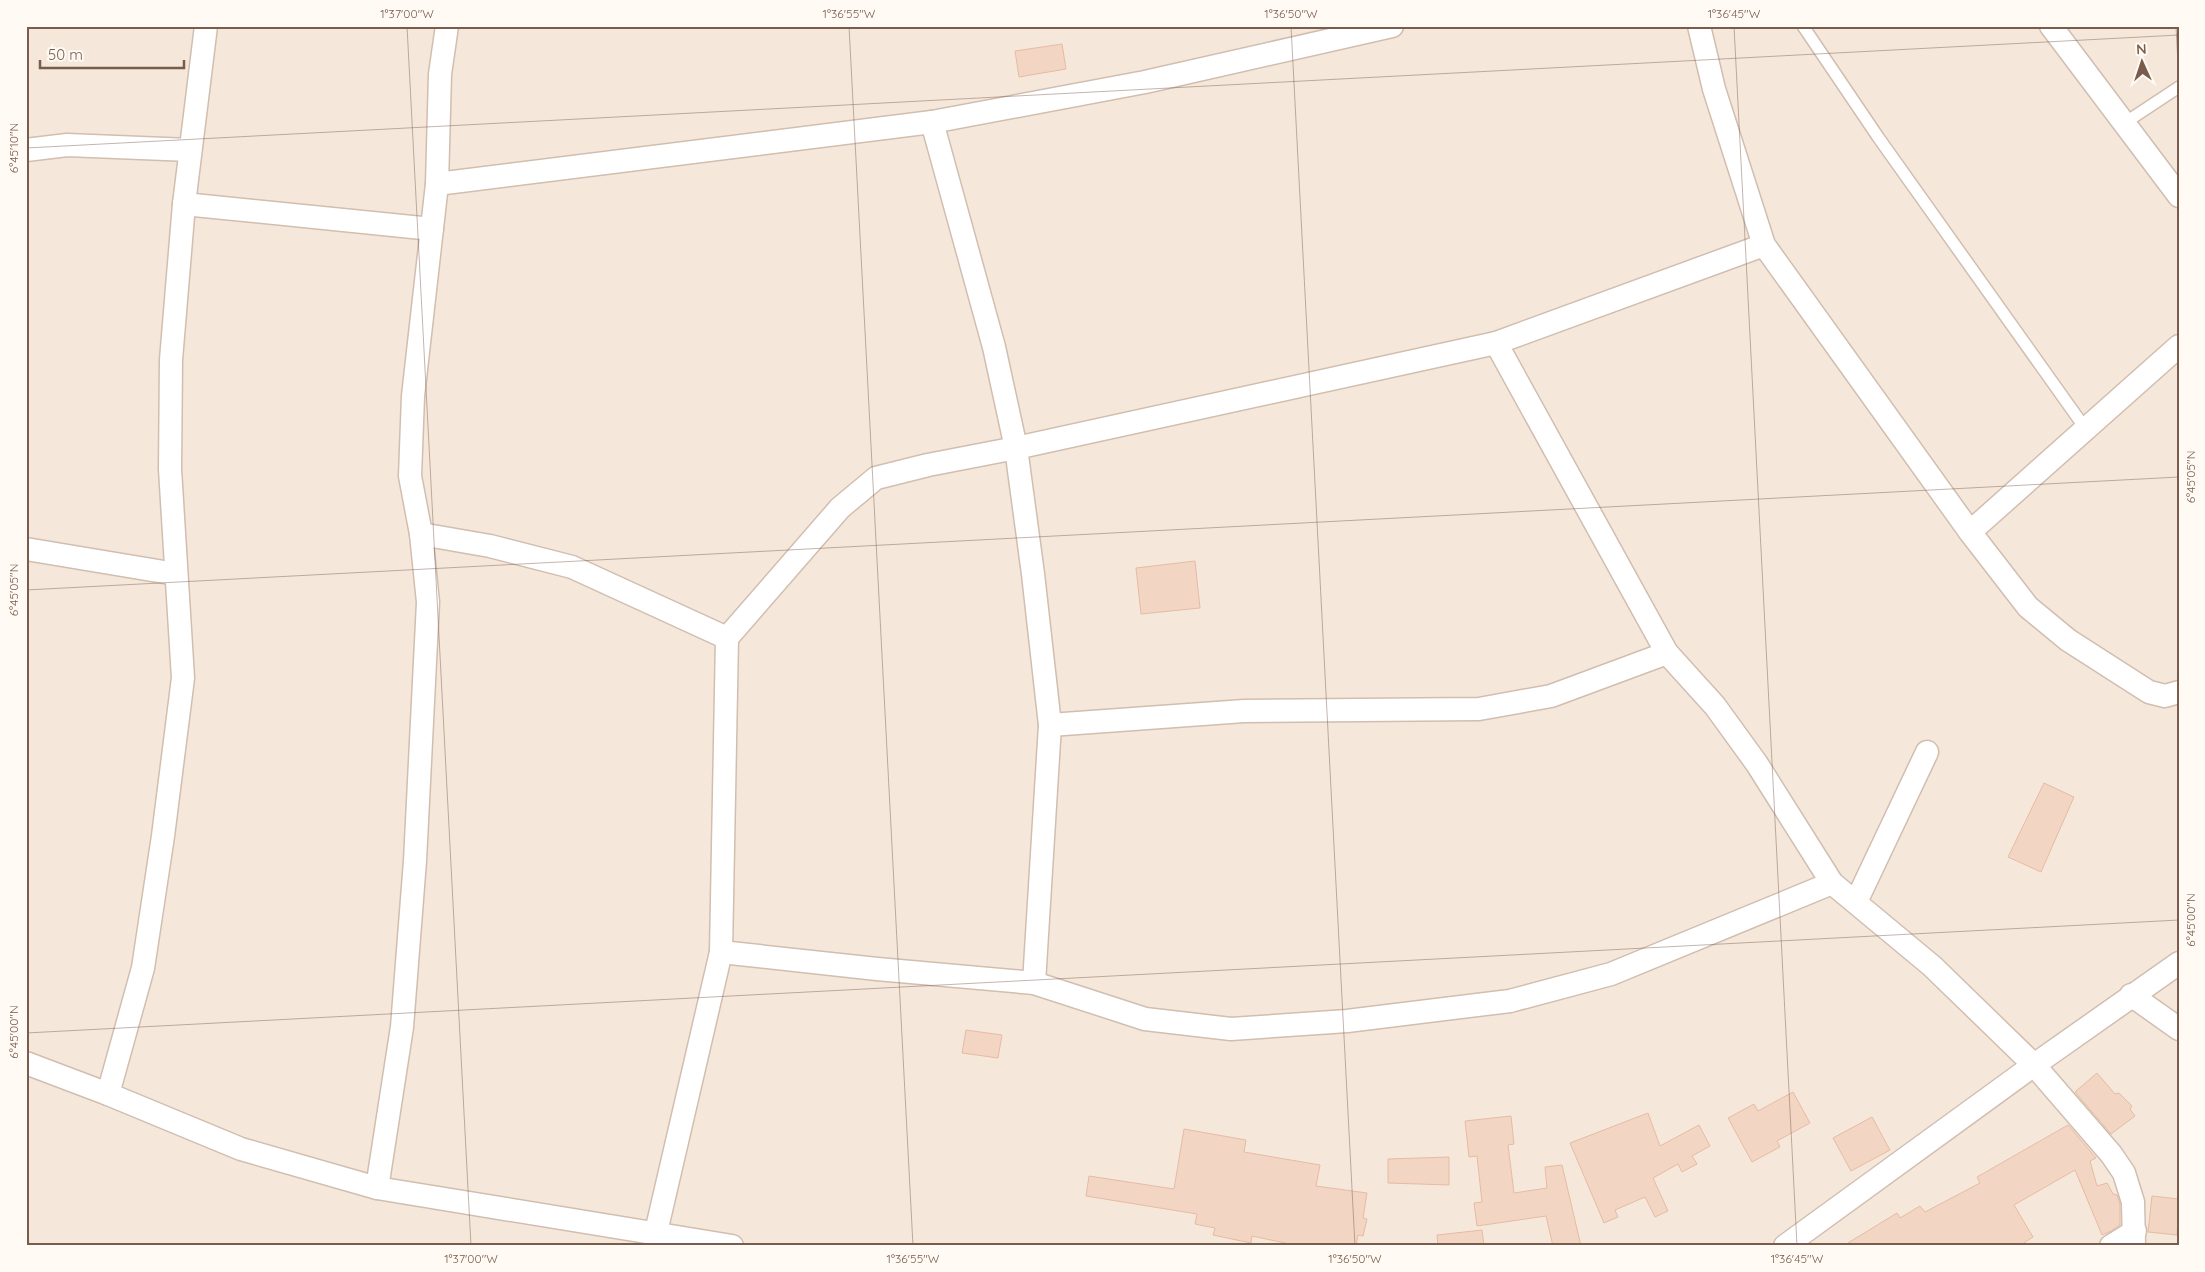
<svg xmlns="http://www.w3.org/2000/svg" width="2205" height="1272" font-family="Quicksand,sans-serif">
  <rect width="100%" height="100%" fill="#fdf6ec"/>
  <rect fill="#f5e8da" x="26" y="26" width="2153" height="1220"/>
  <g fill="#f3d5c3" stroke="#e6bba3">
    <polygon points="1062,44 1066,69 1019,77 1015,51"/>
    <polygon points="1195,561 1200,608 1141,614 1136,568"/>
    <polygon points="2044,783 2074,797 2041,872 2008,857"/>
    <polygon points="966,1030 1002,1035 998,1058 962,1053"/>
    <polygon points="2097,1073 2115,1094 2119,1093 2132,1106 2130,1109 2135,1116 2111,1134 2075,1092"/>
    <polygon points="1793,1092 1810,1123 1777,1141 1780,1147 1752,1162 1728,1118 1754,1104 1758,1111"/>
    <polygon points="1648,1113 1660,1146 1699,1125 1710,1146 1692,1156 1697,1164 1682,1172 1678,1164 1653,1178 1668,1211 1655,1217 1645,1197 1615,1210 1618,1217 1604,1223 1570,1143"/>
    <polygon points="1511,1116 1514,1144 1508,1145 1514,1193 1547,1188 1545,1167 1562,1165 1581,1246 1553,1246 1546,1216 1477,1226 1474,1203 1482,1202 1477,1156 1469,1157 1465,1121"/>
    <polygon points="1872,1117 1890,1150 1851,1171 1833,1138"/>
    <polygon points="2068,1125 2096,1158 2090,1161 2097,1186 2107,1183 2113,1194 2117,1195 2120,1204 2120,1225 2111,1231 2102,1235 2075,1170 2014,1205 2033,1237 2019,1246 1843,1246 1897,1213 1900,1218 1920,1206 1925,1212 1980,1183 1977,1177"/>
    <polygon points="1184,1129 1246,1140 1244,1152 1320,1165 1316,1186 1367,1193 1363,1218 1367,1219 1363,1236 1358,1235 1356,1246 1299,1246 1252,1236 1251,1243 1213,1235 1215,1228 1195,1224 1197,1214 1086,1196 1089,1176 1174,1189"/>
    <polygon points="1449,1157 1449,1185 1388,1183 1388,1159"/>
    <polygon points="2152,1196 2179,1199 2177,1235 2148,1232"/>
    <polygon points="1482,1230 1484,1246 1438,1246 1437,1235"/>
  </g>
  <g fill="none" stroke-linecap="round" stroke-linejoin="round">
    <g stroke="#d1beb0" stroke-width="14">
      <g id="lane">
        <polyline points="1803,26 1878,137 2085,428"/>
        <polyline points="2123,124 2179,87"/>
      </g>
    </g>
    <g stroke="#d1beb0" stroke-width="25">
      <g id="street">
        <polyline points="1699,26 1714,89 1764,245 1970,532 2028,607 2068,640 2149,692 2165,696 2179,692"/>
        <polyline points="2051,26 2179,196"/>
        <polyline points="932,122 994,347 1016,448 1033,574 1050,725 1034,983"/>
        <polyline points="26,150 67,145 190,150"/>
        <polyline points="437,184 932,122 1145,82 1392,26"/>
        <polyline points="184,204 432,229"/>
        <polyline points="1496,343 1667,653 1715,706 1757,764 1832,883 1932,966 2034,1065 2111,1154 2124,1173 2133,1202 2134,1246"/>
        <polyline points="1970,532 2179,346"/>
        <polyline points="421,534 490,546 572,567 727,638"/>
        <polyline points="26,549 176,574"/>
        <polyline points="1050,725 1244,711 1479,709 1551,696 1667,653"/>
        <polyline points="1856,902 1927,752"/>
        <polyline points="721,952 877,969 1034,983 1145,1019 1231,1029 1347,1021 1510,1001 1611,974 1832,883"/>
        <polyline points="2131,995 2179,1029"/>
        <polyline points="26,1063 108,1094 241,1149 377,1188 732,1246"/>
        <polyline points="108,1094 143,968 163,836 183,678 170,469 171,360 184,204 206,26"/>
        <polyline points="377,1188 402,1027 415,861 428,602 421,534 410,476 413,396 437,184 440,74 447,26"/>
        <polyline points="656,1232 721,952 727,638 840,508 876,478 928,465 1016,448 1496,343 1764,245"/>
        <polyline points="1785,1246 2034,1065 2179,963"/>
        <polyline points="2111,1246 2135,1231"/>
      </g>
    </g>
    <use href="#lane" stroke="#fff" stroke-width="11"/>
    <use href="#street" stroke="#fff" stroke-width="22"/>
  </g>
  <path fill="none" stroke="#7a5c4d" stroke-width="1" stroke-opacity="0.45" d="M407,26L471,1246M849,26L913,1246M1291,26L1355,1246M1734,26L1797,1246M2176,26L2179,85M26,148L2179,35M26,590L2179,477M26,1033L2179,920M26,1199L29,1246"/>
  <rect width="2205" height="1272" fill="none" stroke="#fffaf3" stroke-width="55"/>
  <g transform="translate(2142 62) rotate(357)" stroke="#fffaf3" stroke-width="4" paint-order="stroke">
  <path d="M0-4L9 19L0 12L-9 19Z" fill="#7a5c4d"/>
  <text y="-8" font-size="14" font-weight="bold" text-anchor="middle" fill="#7a5c4d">N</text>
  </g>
  <path d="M40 60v8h144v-8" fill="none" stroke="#7a5c4d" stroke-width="2.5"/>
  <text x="48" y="60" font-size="15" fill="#7a5c4d" stroke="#fffaf3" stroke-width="4" paint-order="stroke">50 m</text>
  <rect x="28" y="28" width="2150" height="1216" fill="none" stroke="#7a5c4d" stroke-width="2"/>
  <g font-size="12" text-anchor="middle" fill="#7a5c4d">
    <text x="407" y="18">1°37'00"W</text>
    <text x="849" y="18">1°36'55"W</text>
    <text x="1291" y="18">1°36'50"W</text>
    <text x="1734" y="18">1°36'45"W</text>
    <text transform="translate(14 148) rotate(-90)" y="4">6°45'10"N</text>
    <text transform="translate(2191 477) rotate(-90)" y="4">6°45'05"N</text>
    <text transform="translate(14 590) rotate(-90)" y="4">6°45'05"N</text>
    <text transform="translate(2191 920) rotate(-90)" y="4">6°45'00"N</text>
    <text transform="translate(14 1032) rotate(-90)" y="4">6°45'00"N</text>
    <text x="471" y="1263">1°37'00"W</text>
    <text x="913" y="1263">1°36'55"W</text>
    <text x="1355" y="1263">1°36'50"W</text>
    <text x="1797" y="1263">1°36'45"W</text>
  </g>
</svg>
